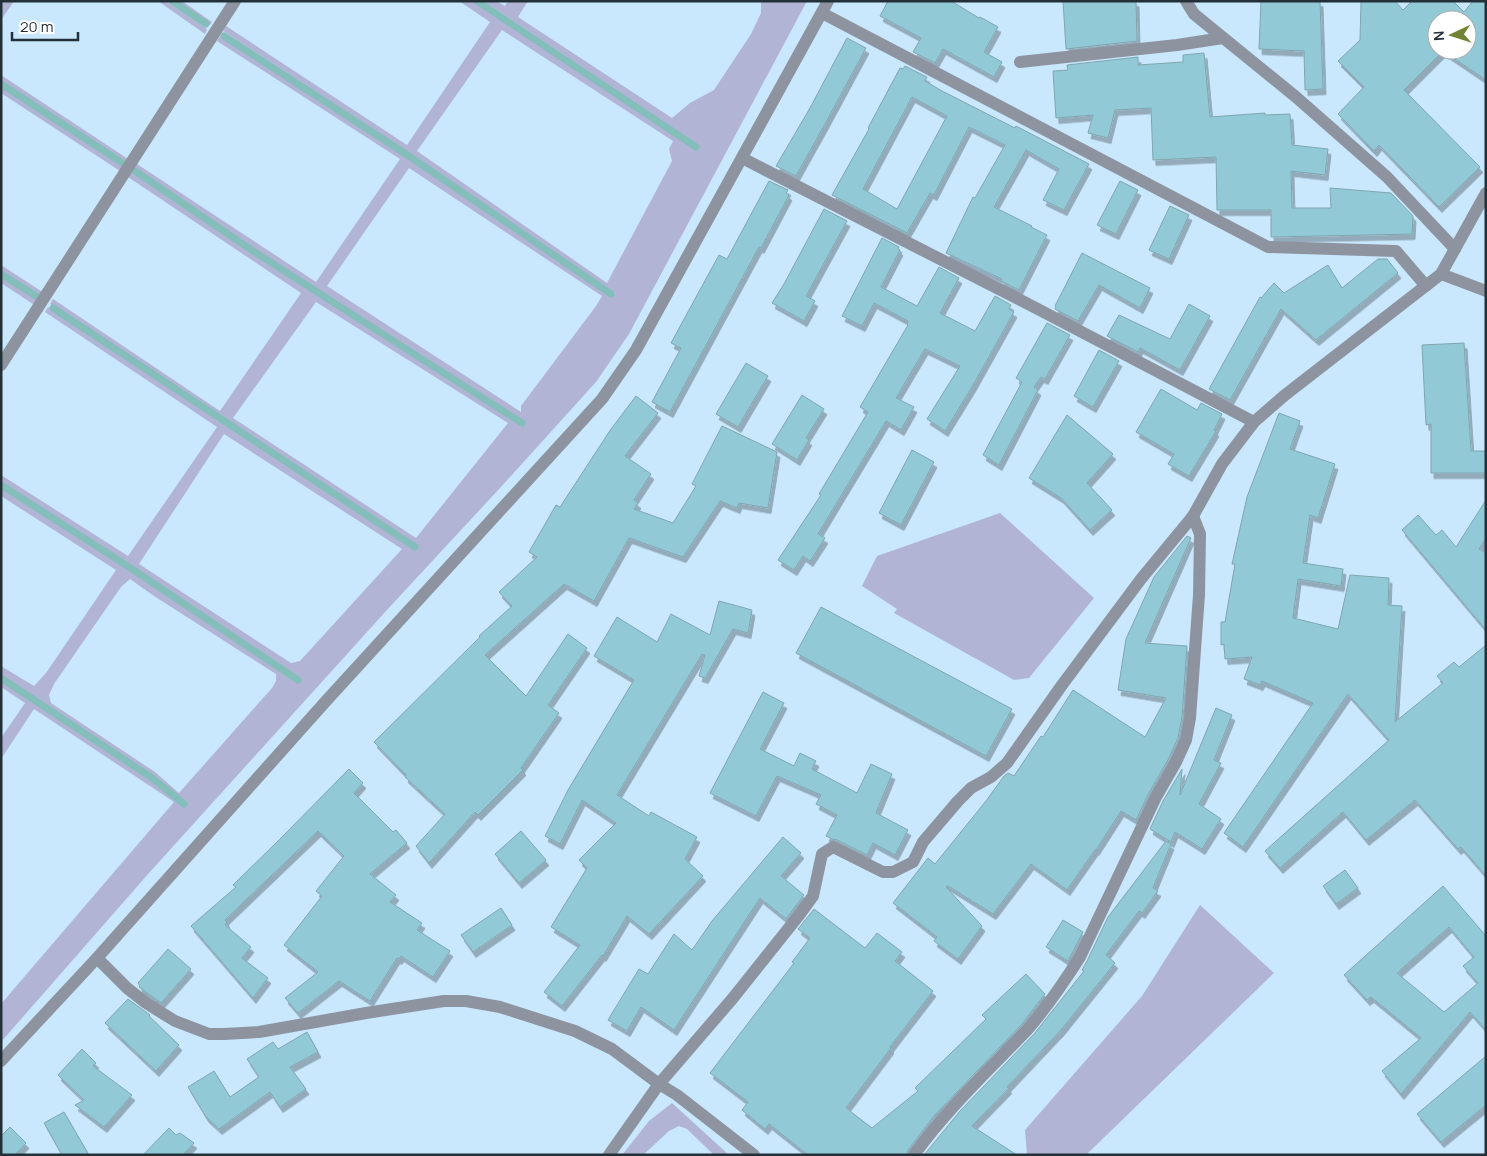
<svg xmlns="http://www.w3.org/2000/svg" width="1487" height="1156" font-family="Manrope,sans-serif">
  <defs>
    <filter id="shadow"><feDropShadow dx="3" dy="5.5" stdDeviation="0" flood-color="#0004"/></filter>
  </defs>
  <rect width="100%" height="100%" fill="#c9e8fe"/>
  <g fill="#b2b4d6" fill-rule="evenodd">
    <polygon points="1,1 14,1 1,20"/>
    <polygon points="158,1 166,1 207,29 205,34"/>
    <polygon points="175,1 182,1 212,22 210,25"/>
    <path d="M459,1H473L695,150L698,145L483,1H496L505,6L508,1H528L518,17L672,118L690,103L714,90L751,34L761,13V1H807L629,334L596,382L500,488L386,611L149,873L1,1042V1004L174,802L34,709L1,759V738L25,703L1,687V679L151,779L184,806L187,804L153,776L1,676V666L34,686L46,673L116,570L1,496V487L130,569L299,682L301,679L131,566L1,483V475L128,556L217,427L45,312L48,307L223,424L415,549L417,547L50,304L53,299L220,411L301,293L128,177L131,172L252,254L523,426L525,423L252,248L134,168L137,164L316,282L400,159L217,41L220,36L407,157L612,297L615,293L411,154L223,31L226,26L407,145L490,22ZM502,30L673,141L669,149L672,161L607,283L417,151ZM409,168L602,296L596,306L521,406V412L327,286ZM316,302L508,423L416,538L233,418ZM224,434L402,549L300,661L291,663L139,564ZM130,579L154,596L276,674V681L272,688L179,793L155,772L51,703L49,695L54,684L121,587Z"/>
    <polygon points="1,75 128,159 126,163 1,81"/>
    <polygon points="1,86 123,166 120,171 1,93"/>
    <polygon points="1,265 44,293 41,297 1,271"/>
    <polygon points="1,276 39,301 36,306 1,283"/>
    <polygon points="1000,513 1094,598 1029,678 1014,680 894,613 897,609 862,586 877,556"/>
    <polygon points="1200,905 1274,973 1086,1155 1027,1155 1025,1130 1142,996"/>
    <polygon points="672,1103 729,1155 714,1155 687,1129 679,1126 669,1131 643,1155 622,1155 649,1121"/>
  </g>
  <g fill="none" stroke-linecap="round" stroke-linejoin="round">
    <g stroke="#84beba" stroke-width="7">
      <polyline points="172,1 206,24"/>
      <polyline points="477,1 696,147"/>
      <polyline points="224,36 409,156 611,294"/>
      <polyline points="1,84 124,164"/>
      <polyline points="135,171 253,251 522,423"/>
      <polyline points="1,274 36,296"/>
      <polyline points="53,308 415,547"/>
      <polyline points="1,485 129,567 298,680"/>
      <polyline points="1,678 152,778 184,804"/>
    </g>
  </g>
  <g fill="#92c9d6" stroke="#7fa6af" fill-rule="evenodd" filter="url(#shadow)">
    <polygon points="888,1 951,1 979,18 980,17 998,27 984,52 1002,62 994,77 943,49 935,63 913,52 921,38 880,16"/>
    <polygon points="1063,1 1136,1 1137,41 1066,49"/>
    <polygon points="1261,1 1320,1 1323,89 1305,90 1304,51 1259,49"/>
    <path d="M1361,1H1395L1403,10L1412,1H1453L1464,12L1473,1H1486V80L1443,51L1404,90L1480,167L1439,207L1379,145L1374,151L1338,114L1364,87L1338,61L1360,40ZM1437,20H1467V50H1437Z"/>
    <polygon points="847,38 866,48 825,124 796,176 776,166 810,108"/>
    <polygon points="1204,53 1210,117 1265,113 1265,115 1290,114 1292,145 1328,149 1325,175 1291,171 1292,208 1331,208 1330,188 1391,193 1413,216 1412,234 1271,237 1271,210 1217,210 1216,157 1153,160 1151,108 1115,110 1108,138 1088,133 1093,115 1056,118 1053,71 1068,70 1067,65 1138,57 1138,65 1183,62 1183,55"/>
    <path d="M905,66L927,77L925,81L942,91L1015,128L1016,126L1089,164L1064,210L1043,200L1059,169L1026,150L994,207L1032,226L1031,227L1047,235L1019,290L1001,281L1002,279L946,253L973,197L975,198L1005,145L969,127L934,195L930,193L907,233L832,195L869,129L868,128L900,68L903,69ZM912,97L947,116L897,209L863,189Z"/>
    <polygon points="769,181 788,190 786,193 789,195 761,248 759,247 670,412 652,402 681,348 671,343 719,255 727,259"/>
    <polygon points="1120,181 1138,190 1116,234 1097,225"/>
    <polygon points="1170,206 1189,215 1169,259 1149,250"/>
    <polygon points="824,209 847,221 806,296 815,301 804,321 772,303 784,284"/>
    <polygon points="882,238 899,247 898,249 900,250 881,287 917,306 939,267 959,278 940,313 975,331 995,296 1011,305 1009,309 1014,312 972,387 945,431 927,419 960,366 925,349 896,398 914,407 901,430 886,421 818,534 825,538 810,561 803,556 794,570 778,560 821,495 819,494 868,412 860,407 908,325 907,324 908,321 874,303 862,326 842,316"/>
    <polygon points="1082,253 1150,288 1140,308 1099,285 1078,321 1055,309 1056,307 1055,306"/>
    <polygon points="1378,259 1387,259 1398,273 1316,340 1281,309 1230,400 1209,389 1260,297 1261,298 1274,283 1284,293 1328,265 1342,288"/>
    <polygon points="1189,304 1210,316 1180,370 1140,348 1138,352 1107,336 1119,315 1170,339"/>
    <polygon points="1047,323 1070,335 1045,379 1041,377 1034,387 1038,390 999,465 983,455 1022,382 1016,378"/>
    <polygon points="1464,343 1471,451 1486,451 1486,473 1431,473 1431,424 1426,425 1422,345"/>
    <polygon points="1099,350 1119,361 1093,407 1074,396"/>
    <polygon points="746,363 768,376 738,427 716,414"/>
    <polygon points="1161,389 1197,410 1201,403 1222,414 1214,430 1216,431 1189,476 1168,464 1174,454 1136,432"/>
    <polygon points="802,395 824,409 806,438 809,440 797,460 772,444"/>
    <polygon points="636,396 658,413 625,456 651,474 634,500 638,503 634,509 673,523 696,486 692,484 722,426 777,452 768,508 739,503 737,508 720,501 683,557 629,538 594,601 564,584 485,655 526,696 568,634 587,648 548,705 559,713 521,768 523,770 478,815 475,812 429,863 416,846 445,814 405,777 406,775 374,742 480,637 479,636 512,606 499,592 537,557 529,552 556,505 560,507 611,429"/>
    <polygon points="1279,413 1300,421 1290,449 1335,464 1318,518 1310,515 1303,563 1343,569 1341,586 1298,579 1293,618 1338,629 1350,575 1389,578 1388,605 1402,606 1395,722 1443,683 1437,676 1454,662 1459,667 1486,645 1486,876 1461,847 1458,849 1415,800 1366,840 1343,812 1280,868 1265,851 1389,740 1348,694 1243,847 1224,833 1313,703 1262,681 1260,685 1244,679 1252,657 1225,659 1224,644 1221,645 1221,622 1225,622 1235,564 1232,564 1247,497"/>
    <polygon points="1067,415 1113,454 1087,483 1112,510 1090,530 1061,498 1029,478"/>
    <polygon points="912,450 934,462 901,525 879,513"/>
    <polygon points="1486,500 1486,538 1479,549 1486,553 1486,630 1402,530 1418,515 1436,535 1442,530 1456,547"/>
    <polygon points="1187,536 1191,538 1145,643 1187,646 1182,717 1178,738 1169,758 1149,793 1136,820 1121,811 1096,850 1095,850 1067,890 1031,864 993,914 948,886 946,887 982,926 958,959 934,941 937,937 893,903 928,858 935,864 986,801 1004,776 1008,773 1014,776 1041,736 1043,737 1073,690 1145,737 1166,698 1118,690 1126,639 1154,577"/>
    <polygon points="719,601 752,610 748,633 733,629 705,678 699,676 705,655 702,654 617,795 649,816 651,812 697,837 685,859 703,876 649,934 627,916 603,956 602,955 562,1006 544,992 580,945 551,927 587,868 579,860 616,823 582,800 560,844 545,836 568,790 634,680 594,656 617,617 657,642 671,614 710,635"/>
    <polygon points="821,607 1012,709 986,756 796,653"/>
    <polygon points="763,692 784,703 760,749 794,766 800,753 816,761 812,769 857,793 871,764 892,774 876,813 908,830 895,855 873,843 867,855 837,840 832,839 826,836 837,815 816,804 821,795 777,776 756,816 710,793"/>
    <polygon points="1216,708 1232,715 1214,760 1221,763 1199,804 1221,819 1202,849 1175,832 1171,842 1150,829 1163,801 1182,769 1180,795"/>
    <polygon points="349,769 363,783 354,793 393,832 396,830 407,843 370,874 396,895 390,902 422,923 417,930 450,951 433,977 401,956 399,959 397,958 370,1001 339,981 298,1013 285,998 318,972 284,945 322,896 316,891 344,856 318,831 225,920 227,922 225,925 251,947 242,958 268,978 253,998 191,926 236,887 233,885 278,841"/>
    <polygon points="521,831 546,860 519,883 495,854"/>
    <polygon points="783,837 801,853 781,876 804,895 786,919 760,898 674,1030 641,1007 627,1031 608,1020 639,969 648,974 674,934 692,950 712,921"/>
    <polygon points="1166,841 1171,844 1153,888 1158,891 1142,913 1139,911 1106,955 1115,963 1061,1030 1007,1087 1009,1088 972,1126 1017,1155 924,1155 960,1111 1034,1034 1084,971 1082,970 1087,961 1108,917"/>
    <polygon points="1345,870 1358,888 1336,904 1323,886"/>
    <path d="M1443,886L1486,936V1030L1470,1012L1401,1094L1382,1071L1421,1038L1371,997L1367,1000L1344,975ZM1449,927L1474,957L1463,966L1478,983L1444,1012L1397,973Z"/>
    <polygon points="501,908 512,925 473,952 461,935"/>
    <polygon points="814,909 865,948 877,933 902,952 895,961 933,991 890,1047 891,1048 846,1108 872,1128 918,1091 915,1088 986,1019 982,1015 1026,974 1045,994 1022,1024 934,1116 908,1150 906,1155 808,1155 769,1124 765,1129 742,1110 748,1102 710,1073 794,963 792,962 810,938 798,929"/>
    <polygon points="1063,920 1083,932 1068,961 1046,947"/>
    <polygon points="168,949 191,969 161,1003 139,987 140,986 138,983"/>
    <polygon points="128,999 150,1015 149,1016 179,1045 156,1071 105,1023"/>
    <polygon points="307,1032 318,1052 290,1067 306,1089 280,1107 270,1092 219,1129 206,1117 188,1087 214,1071 230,1097 259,1077 247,1059 273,1042 278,1049"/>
    <polygon points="82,1049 96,1063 93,1066 132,1095 104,1127 75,1105 84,1100 58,1075"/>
    <polygon points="1486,1056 1486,1105 1441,1142 1417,1114"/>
    <polygon points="64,1112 89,1155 62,1155 44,1123"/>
    <polygon points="10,1127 26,1143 15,1155 1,1155 1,1136"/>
    <polygon points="169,1128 176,1135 180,1133 194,1143 183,1155 143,1155"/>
  </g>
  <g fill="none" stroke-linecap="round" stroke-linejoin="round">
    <g stroke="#8d94a0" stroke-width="12">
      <polyline points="1186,1 1194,14 1296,97 1387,177 1455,249"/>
      <polyline points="822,13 1268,247 1396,251 1426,286"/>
      <polyline points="1020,62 1177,45 1223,38"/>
      <polyline points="742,158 1032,306 1254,422"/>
      <polyline points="1441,274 1486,291"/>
      <polyline points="1,365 235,1"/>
      <polyline points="97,958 127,988 146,1003 175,1021 209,1034 224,1034 259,1032 366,1013 444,1001 466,1001 500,1007 575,1031 612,1049 659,1084 677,1095 754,1155"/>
      <polyline points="609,1155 659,1084 733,998 800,914 813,896 822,854 833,847 883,872 893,872 913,862 923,842 958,801 971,788 991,777 1007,763 1062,685 1141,579 1193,516 1222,464 1254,422 1285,395 1441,274 1486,193"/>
      <path d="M914,1155C947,1109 989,1070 1028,1029C1047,1007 1064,982 1080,957L1156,797L1176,762L1186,740L1190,718L1199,595L1200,534L1193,516"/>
    </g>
    <polyline stroke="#8d94a0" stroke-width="12" points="1,1061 97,958 326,701 602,399 636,350 828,1"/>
  </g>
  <rect width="1487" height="1156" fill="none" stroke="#243038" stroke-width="5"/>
  <g transform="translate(1452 35) rotate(266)"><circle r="24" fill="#ffffff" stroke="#a7acaf"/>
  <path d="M0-4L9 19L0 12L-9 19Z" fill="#708434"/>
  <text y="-8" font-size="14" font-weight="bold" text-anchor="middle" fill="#243038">N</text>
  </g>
  <path d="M12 32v8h66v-8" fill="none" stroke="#243038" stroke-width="2.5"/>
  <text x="20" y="32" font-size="15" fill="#243038" stroke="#ffffff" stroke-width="4" paint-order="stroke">20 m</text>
</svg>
